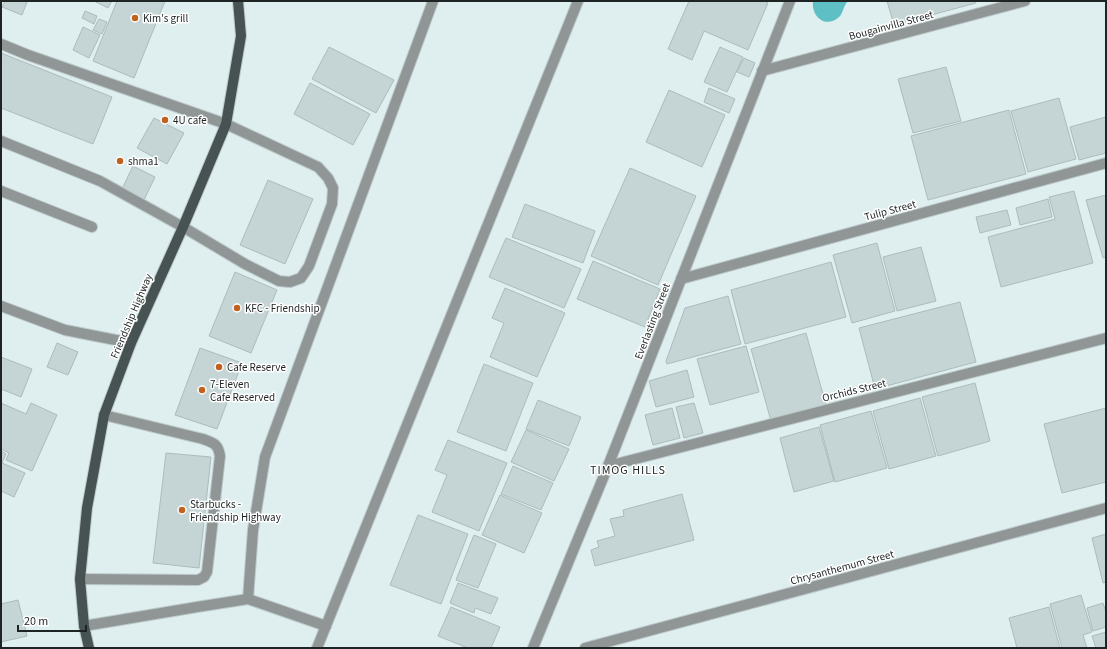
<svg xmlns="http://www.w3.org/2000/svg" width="1107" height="649" font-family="'Source Sans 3',sans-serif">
  <rect width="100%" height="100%" fill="#dfeeef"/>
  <path fill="#5ec0c5" d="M813,1H848C843,6 843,14 839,17C826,29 811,17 813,1Z"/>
  <g fill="#c5d4d5" stroke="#adbbbc">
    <polygon points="5,1 24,1 27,2 22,15 2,7"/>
    <polygon points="94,1 112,1 108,8"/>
    <polygon points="117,1 165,1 134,78 93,61"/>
    <polygon points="689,1 764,1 768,3 748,50 704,31 692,60 668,49"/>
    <polygon points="887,1 975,1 976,3 894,25"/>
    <polygon points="85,11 97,16 94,24 82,18"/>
    <polygon points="99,19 107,22 102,34 93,30"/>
    <polygon points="83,27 100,35 89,58 73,50"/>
    <polygon points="329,47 394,80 376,113 312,79"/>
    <polygon points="720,47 743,57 727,92 704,82"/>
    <polygon points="1,53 112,97 93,144 1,108"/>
    <polygon points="744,58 755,63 749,77 737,72"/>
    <polygon points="946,67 961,121 913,133 898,79"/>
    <polygon points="310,83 370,114 353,145 294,114"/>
    <polygon points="709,88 735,99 729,113 704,102"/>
    <polygon points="669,90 725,115 702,167 646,142"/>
    <polygon points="1059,98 1076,159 1028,172 1011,111"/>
    <polygon points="1009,110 1026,174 928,200 911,136"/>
    <polygon points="1106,117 1106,153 1079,160 1070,127"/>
    <polygon points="154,118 184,133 167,164 137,148"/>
    <polygon points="133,166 155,177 144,200 122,189"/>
    <polygon points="630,168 696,196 658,285 591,256"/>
    <polygon points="268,180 313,199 285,264 240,245"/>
    <polygon points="1074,191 1093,263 1001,287 988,237 1055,219 1049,197"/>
    <polygon points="1106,195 1106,257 1103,258 1086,200"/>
    <polygon points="1048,199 1052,217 1020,225 1016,208"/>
    <polygon points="525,204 595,231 583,263 512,237"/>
    <polygon points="1007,210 1011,225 980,233 976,217"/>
    <polygon points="506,238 581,269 564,308 489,277"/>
    <polygon points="877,243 895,311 852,323 833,255"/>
    <polygon points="921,247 936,301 897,311 883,257"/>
    <polygon points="593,261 660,289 645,327 577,299"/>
    <polygon points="831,262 846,317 745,344 731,290"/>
    <polygon points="235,272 277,290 251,353 209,336"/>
    <polygon points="505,288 565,313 537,377 490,357 504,323 492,318"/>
    <polygon points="728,296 741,344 667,364 666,361 685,308"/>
    <polygon points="960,302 976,362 875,389 859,328"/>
    <polygon points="806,333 826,405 771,421 751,349"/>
    <polygon points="57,343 78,352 68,375 47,367"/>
    <polygon points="746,346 759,392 710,405 697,359"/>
    <polygon points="200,348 242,363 217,429 175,415"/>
    <polygon points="1,357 32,369 21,397 1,389"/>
    <polygon points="484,364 533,383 506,451 457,432"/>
    <polygon points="687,370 694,397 656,407 649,381"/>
    <polygon points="975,383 990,441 938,456 922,397"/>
    <polygon points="920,398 936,456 889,469 873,411"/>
    <polygon points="538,400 581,417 569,446 526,429"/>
    <polygon points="1,403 26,414 31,403 57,415 32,471 6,460 9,453 1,449"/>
    <polygon points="694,403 703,433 684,438 676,407"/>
    <polygon points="672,408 680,438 653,445 645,415"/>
    <polygon points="1106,408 1106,482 1062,493 1044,424"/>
    <polygon points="871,411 887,468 835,482 820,425"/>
    <polygon points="819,427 834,481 794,492 780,438"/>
    <polygon points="526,430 569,449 554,481 511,462"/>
    <polygon points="448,440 507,463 479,531 432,512 447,475 435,470"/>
    <polygon points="1,451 6,454 2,463 25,473 14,497 1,491"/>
    <polygon points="166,453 211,457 199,568 153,563"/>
    <polygon points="513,466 553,483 541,510 501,494"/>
    <polygon points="682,494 694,540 595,566 591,550 599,547 597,541 615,536 610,519 624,516 623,510"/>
    <polygon points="500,495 542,513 524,553 482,535"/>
    <polygon points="418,515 468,534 441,604 390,585"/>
    <polygon points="1106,534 1106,582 1103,583 1092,538"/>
    <polygon points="474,535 496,544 478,588 456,580"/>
    <polygon points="458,583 498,598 491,614 475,608 474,613 450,603"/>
    <polygon points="1081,595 1092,632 1083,635 1087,648 1062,648 1050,604"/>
    <polygon points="18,600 27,636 1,642 1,604"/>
    <polygon points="1103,603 1106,612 1106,627 1093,631 1087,608"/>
    <polygon points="451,607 500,627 491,648 468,648 438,636"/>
    <polygon points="1049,607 1060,648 1017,648 1009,618"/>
    <polygon points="1106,632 1106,648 1096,648 1092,636"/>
  </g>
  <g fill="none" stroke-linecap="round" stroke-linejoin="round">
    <g stroke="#bcc9ca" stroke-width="12">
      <g id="service">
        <polyline points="1,141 100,181 183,227 245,264 279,281 290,282 301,278 309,266 332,204 333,188 328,178 318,167 226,124"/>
        <polyline points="1,191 92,227"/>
        <polyline points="1,306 65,330 131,343"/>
        <path d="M80,579L198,580L204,577L207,572L220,456C218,444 214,443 203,439L104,415"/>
      </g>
    </g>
    <g stroke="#bcc9ca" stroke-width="12">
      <g id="minor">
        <polyline points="1,44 28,55 226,124"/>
        <polyline points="762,71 1025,1"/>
        <polyline points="681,279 1106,163"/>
        <polyline points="608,466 1106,338"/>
        <polyline points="248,599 253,530 265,457 433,1"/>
        <polyline points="84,626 197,607 248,599 326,626"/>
        <polyline points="317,648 578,1"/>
        <polyline points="533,648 608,466 790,1"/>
        <polyline points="585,648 1106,508"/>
      </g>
    </g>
    <g stroke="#bcc9ca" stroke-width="12">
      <polyline id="primary" points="89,648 84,626 80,579 87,508 104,415 131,343 183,227 226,124 241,36 238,1"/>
    </g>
    <use href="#service" stroke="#909696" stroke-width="10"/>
    <use href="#minor" stroke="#909696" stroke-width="10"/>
    <use href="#primary" stroke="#475252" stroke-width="10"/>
  </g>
  <g fill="#c1611f" stroke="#fff" stroke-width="1.5">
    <circle cx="135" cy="18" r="4"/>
    <circle cx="165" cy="120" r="4"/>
    <circle cx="120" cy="161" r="4"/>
    <circle cx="237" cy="308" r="4"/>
    <circle cx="219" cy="367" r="4"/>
    <circle cx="202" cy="390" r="4"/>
    <circle cx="182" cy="510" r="4"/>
  </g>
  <g text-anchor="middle" stroke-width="3" stroke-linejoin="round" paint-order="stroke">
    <g font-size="11" fill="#1e2324" stroke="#fff" text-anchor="start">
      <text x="143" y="22">Kim's grill</text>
      <text x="173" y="124">4U cafe</text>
      <text x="128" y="165">shma1</text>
      <text x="245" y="312">KFC - Friendship</text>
      <text x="227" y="371">Cafe Reserve</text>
      <text x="210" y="388">7-Eleven<tspan x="210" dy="13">Cafe Reserved</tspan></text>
      <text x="190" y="508">Starbucks -<tspan x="190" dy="13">Friendship Highway</tspan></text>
    </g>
    <g font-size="11" fill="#1e2324" stroke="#fff">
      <text transform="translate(891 25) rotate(-15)" y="4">Bougainvilla Street</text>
      <text transform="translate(890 210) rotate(-15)" y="4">Tulip Street</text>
      <text transform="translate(131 316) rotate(-67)" y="4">Friendship Highway</text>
      <text transform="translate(652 321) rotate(-69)" y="4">Everlasting Street</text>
      <text transform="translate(854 390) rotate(-14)" y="4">Orchids Street</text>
      <text transform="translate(842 567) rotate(-15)" y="4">Chrysanthemum Street</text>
    </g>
    <g font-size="12" letter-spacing="1" fill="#1e2324" stroke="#fff">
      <text x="628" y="474">TIMOG HILLS</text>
    </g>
  </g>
  <rect width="1107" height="649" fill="none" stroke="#1e2324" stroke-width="4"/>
  <path d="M18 625v6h68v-6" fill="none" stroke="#1e2324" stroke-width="2"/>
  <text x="24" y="625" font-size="12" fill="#1e2324" stroke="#ffffff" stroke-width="3" paint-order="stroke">20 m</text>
</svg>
